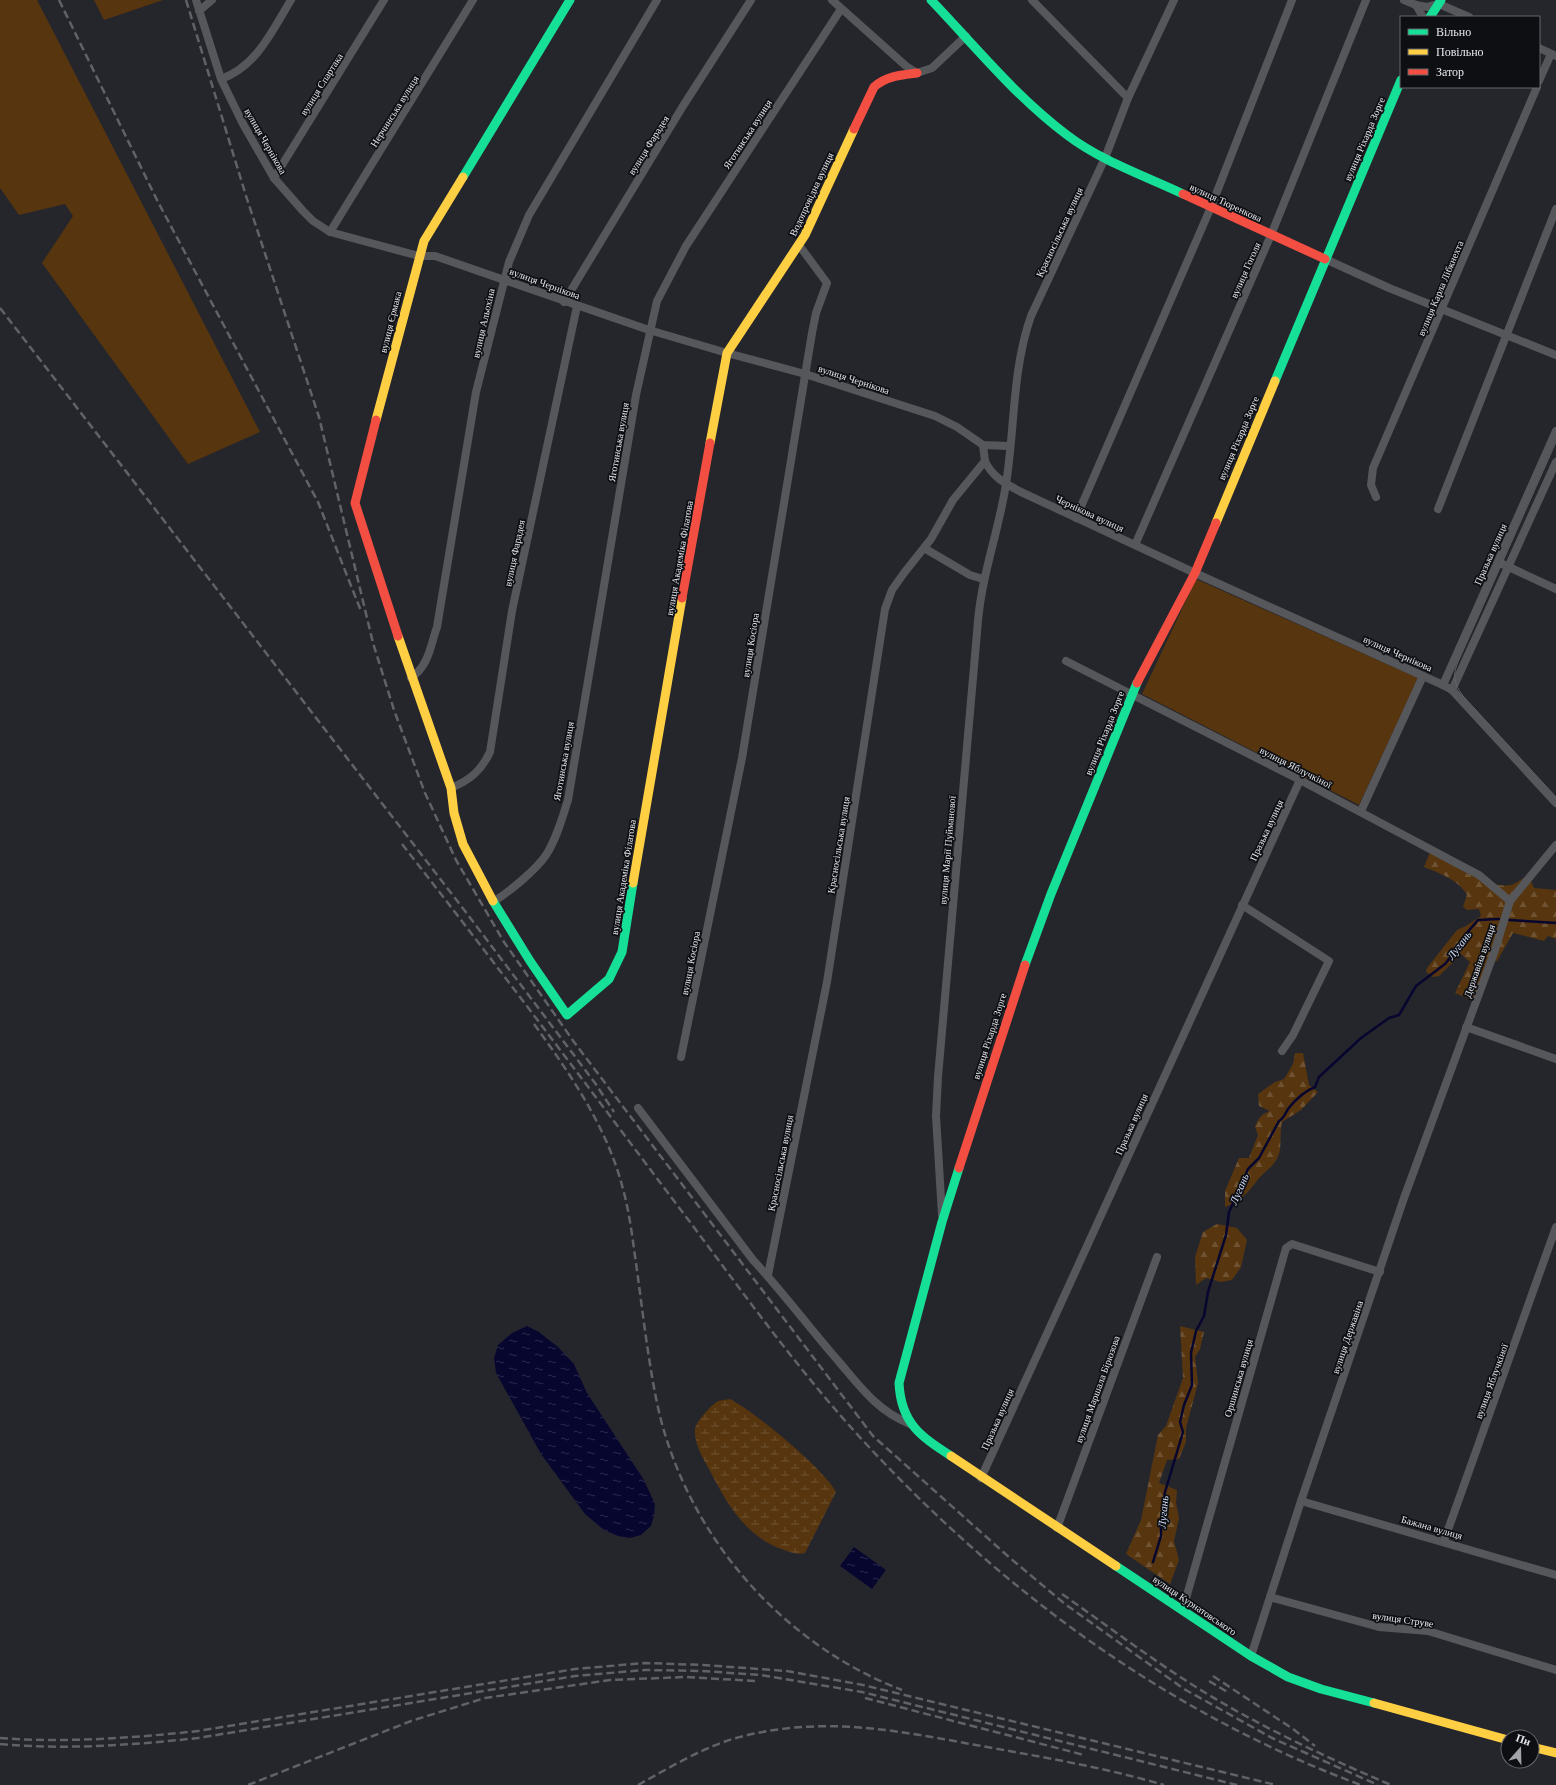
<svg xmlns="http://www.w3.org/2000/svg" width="1556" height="1785" font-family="'Times New Roman',serif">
  <defs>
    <pattern id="forest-firs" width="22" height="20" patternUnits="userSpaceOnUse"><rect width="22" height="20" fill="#56350f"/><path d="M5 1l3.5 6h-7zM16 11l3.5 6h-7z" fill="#6e5232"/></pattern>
    <pattern id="wetland-marsh" width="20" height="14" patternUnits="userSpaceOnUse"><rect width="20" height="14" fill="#56350f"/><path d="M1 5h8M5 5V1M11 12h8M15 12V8" fill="none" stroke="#6e5232"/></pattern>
    <pattern id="water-ripples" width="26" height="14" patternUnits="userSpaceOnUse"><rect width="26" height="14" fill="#07062f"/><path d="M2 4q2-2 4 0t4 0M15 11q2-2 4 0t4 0" fill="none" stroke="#2b2a4d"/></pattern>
  </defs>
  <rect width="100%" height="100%" fill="#25262c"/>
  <g fill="#56350f">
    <polygon points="0,0 37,0 260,432 188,464 42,263 73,216 65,204 19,215 0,188"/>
    <polygon points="94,0 163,0 104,20"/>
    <polygon points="1196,579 1418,678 1359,805 1142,694"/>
  </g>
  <g fill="url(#forest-firs)">
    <path d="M1430,852C1451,863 1486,889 1511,885C1515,884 1520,880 1524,878L1531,881L1534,888L1556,890V939L1548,936L1544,941L1513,933L1497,961L1490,962L1474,1001L1455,993L1470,962L1461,954L1439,976L1433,977L1426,972L1427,968L1457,930L1466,926L1481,916L1479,909L1467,910L1463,907L1467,895C1459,880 1439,873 1424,867Z"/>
    <path d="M1295,1053H1303L1309,1085L1318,1092L1301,1110L1282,1122C1280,1131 1281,1141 1280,1150C1276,1168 1264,1170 1256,1182C1247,1194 1240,1201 1225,1207V1191L1239,1158H1249L1258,1135L1255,1127C1258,1119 1261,1114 1270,1111L1259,1106L1258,1094L1275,1082L1284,1079L1293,1064Z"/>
    <polygon points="1217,1224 1237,1228 1247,1240 1241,1267 1232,1280 1221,1282 1206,1278 1196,1285 1195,1257 1203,1232"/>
    <polygon points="1180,1326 1204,1332 1200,1349 1195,1357 1198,1383 1186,1428 1186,1442 1179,1459 1167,1460 1159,1483 1177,1490 1176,1503 1179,1518 1174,1541 1179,1560 1170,1584 1126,1554 1141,1520 1158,1435 1166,1426 1183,1378"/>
  </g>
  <path fill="url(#wetland-marsh)" d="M730,1399C755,1412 823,1468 836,1492L805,1553C796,1555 790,1552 781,1549C744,1535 726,1502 709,1469C703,1458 694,1444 695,1429C696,1422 711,1405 718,1401C721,1400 726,1400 730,1399Z"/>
  <g fill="url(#water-ripples)">
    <polygon points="527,1326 539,1332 558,1347 574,1364 587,1393 644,1480 655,1504 654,1516 651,1526 641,1535 630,1538 618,1536 604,1530 585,1514 541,1454 496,1373 494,1358 498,1345 512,1333"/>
    <polygon points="854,1547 886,1570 872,1589 840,1566"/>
  </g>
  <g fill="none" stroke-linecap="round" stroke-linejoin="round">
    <g stroke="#07062f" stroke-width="2.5">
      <polyline points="1509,920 1556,923"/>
      <path d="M1153,1562L1161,1536V1521L1165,1492L1183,1432L1180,1422L1184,1405L1192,1385L1191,1353L1196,1331L1204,1316L1208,1292L1226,1235L1229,1212L1248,1169L1259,1158L1279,1121C1284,1118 1285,1114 1288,1109C1295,1100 1305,1091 1315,1087L1319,1077L1361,1038L1389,1018L1399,1015L1416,986L1445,964L1457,949L1465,935L1478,920L1499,919"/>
    </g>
    <g stroke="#56575b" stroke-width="8">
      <polyline points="196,0 221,79 243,124 274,178 303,211 313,221 330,232 419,256 435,256 649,330 727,353 805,374 935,416 957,427 983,445 1009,446"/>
      <polyline points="832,0 906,66 917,73 932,68 966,36"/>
      <polyline points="1032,0 1128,98"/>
      <polyline points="1404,0 1416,5 1427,7 1439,4 1469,17"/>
      <polyline points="1416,5 1423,17"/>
      <polyline points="199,11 212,0"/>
      <polyline points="1539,48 1556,56"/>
      <path d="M221,79C257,66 272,31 291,0"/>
      <polyline points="1539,81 1551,54"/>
      <polyline points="274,178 384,0"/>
      <polyline points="330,232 473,0"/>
      <polyline points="1325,259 1389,288 1556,355"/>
      <polyline points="564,302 683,106 751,0"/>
      <path d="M985,461C992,477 1006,484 1021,492L1195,573L1443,685L1452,690L1556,803"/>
      <polyline points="1376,497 1371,485 1373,468 1537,87"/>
      <polyline points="1438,509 1556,209"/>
      <polyline points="1076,518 1211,207 1292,0"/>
      <polyline points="1135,545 1271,235 1366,0"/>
      <polyline points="924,548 970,575 983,579"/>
      <polyline points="1498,562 1556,589"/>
      <polyline points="1066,661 1300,780 1460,865 1479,875 1510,901"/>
      <path d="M411,678C429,665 430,647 437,627L476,392L509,262L529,215L657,0"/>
      <polyline points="1443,685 1556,431"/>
      <polyline points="1452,690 1556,462"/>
      <path d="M451,788C470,780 481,771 490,752L512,611L577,306"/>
      <polyline points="1361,811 1423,676"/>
      <path d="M493,902C509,892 536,870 546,855C557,838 562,818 568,800L636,395L657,301L686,246L841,9"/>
      <polyline points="1242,905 1329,961 1293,1035 1282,1051"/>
      <polyline points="1466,1027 1556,1059"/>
      <polyline points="681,1057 742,758 812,333 816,313 827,283 799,245"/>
      <path d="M638,1108L753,1260C783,1292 810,1329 840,1363C862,1389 878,1411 910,1424"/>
      <path d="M942,1215L936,1116L938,1077L978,621C982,574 999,530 1006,484C1015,428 1012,370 1031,316L1105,158L1128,98L1174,0"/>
      <polyline points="768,1275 827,982 885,609 892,590 904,573 931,539 953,500 985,461 983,445"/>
      <polyline points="981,1478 1300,780"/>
      <polyline points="1301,1501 1556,1575"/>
      <polyline points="1057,1528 1157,1257"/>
      <polyline points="1444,1541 1556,1227"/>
      <polyline points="1270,1597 1379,1627 1428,1631 1556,1670"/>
      <polyline points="1183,1609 1286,1248 1292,1244 1380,1272"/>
      <polyline points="1251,1656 1301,1501 1404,1198 1495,950 1510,901 1556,845"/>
    </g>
    <g stroke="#16e098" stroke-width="9">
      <path d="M931,0C975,46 1016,97 1067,135C1101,161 1145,176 1183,194"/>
      <polyline points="1430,17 1441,0"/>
      <polyline points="463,177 570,0"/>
      <polyline points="1275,381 1401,80"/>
      <polyline points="493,901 530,961 567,1015 609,979 622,952 633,883"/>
      <polyline points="1025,965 1051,894 1137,683"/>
      <path d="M951,1456C920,1436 901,1423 899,1383L942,1222L959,1168"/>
      <polyline points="1116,1566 1251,1656 1288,1677 1321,1689 1374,1703"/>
    </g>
    <g stroke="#ffcf43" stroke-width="9">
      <polyline points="376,420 424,241 463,177"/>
      <polyline points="710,443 727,353 805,235 854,129"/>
      <polyline points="1216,523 1275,381"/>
      <polyline points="398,636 451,788 454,813 463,844 493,901"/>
      <polyline points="633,883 682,598"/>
      <polyline points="951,1456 1116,1566"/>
      <polyline points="1374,1703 1508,1740"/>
      <polyline points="1532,1747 1556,1753"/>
    </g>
    <g stroke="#f24e42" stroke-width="9">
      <path d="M854,129L874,87C886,76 901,75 917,73"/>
      <polyline points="1183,194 1325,259"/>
      <polyline points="376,420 355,503 398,636"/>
      <polyline points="682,598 710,443"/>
      <polyline points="1137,683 1195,573 1216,523"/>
      <polyline points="959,1168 1025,965"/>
    </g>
    <path stroke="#606267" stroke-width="1" d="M1556,442L1458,662C1452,676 1454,684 1463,696L1556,797"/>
    <g stroke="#606267" stroke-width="2.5" stroke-dasharray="8 4" stroke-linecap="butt">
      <polyline points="59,0 158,202 318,502 361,611"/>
      <polyline points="186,0 247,199 319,417 373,643 394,710 425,793 456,860 504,942 574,1042 873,1436 1010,1558 1065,1604 1184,1689 1272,1738 1378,1785"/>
      <polyline points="0,308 465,911 595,1083 614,1112"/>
      <path d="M402,844C492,959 580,1076 668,1193C733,1278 795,1368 868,1446C1005,1593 1171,1715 1361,1785"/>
      <path d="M534,1024C571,1075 607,1127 623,1189C629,1211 632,1234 635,1256C642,1305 647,1354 657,1403C684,1531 779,1643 902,1690"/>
      <path d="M1062,1594C1109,1627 1155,1662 1204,1692C1263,1728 1328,1758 1391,1785"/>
      <polyline points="1213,1676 1293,1729 1315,1746"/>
      <polyline points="1209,1681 1229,1693"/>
      <polyline points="865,1698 1084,1755"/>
      <path d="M0,1738C66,1743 132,1738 198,1731L575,1669L645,1663L703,1665L787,1671L863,1685L1276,1785"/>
      <path d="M0,1744C66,1750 133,1745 198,1738L575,1676L645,1670L702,1671L761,1675L862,1692L1237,1785"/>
      <polyline points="248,1785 411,1721 485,1698 610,1680 686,1677 755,1681"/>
      <path d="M638,1785C669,1768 701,1748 736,1738C828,1713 907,1733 998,1749C1053,1759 1110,1769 1164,1785"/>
    </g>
  </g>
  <g text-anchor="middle" stroke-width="3.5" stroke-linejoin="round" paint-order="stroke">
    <g font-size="10" fill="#e6e8ee" stroke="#0d0f13">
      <text transform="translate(321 84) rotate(-58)" y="4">вулиця Спартака</text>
      <text transform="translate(394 111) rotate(-58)" y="4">Нерчинська вулиця</text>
      <text transform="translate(747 134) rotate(-57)" y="4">Яготинська вулиця</text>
      <text transform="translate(1364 139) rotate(-67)" y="4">вулиця Ріхарда Зорге</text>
      <text transform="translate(266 141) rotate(60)" y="4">вулиця Чернікова</text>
      <text transform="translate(648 145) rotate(-58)" y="4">вулиця Фарадея</text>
      <text transform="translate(811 194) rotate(-65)" y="4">Водопровідна вулиця</text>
      <text transform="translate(1226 202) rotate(25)" y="4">вулиця Тюренкова</text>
      <text transform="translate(1059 232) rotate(-65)" y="4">Красносільська вулиця</text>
      <text transform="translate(1245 270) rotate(-66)" y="4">вулиця Гоголя</text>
      <text transform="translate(545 283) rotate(20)" y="4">вулиця Чернікова</text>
      <text transform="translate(1440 288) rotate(-67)" y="4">вулиця Карла Лібкнехта</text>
      <text transform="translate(390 322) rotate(-76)" y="4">вулиця Єрмака</text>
      <text transform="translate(483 323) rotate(-77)" y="4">вулиця Альохіна</text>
      <text transform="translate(854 379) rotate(18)" y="4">вулиця Чернікова</text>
      <text transform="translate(1238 438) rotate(-67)" y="4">вулиця Ріхарда Зорге</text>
      <text transform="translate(618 442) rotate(-80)" y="4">Яготинська вулиця</text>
      <text transform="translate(1090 513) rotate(25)" y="4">Чернікова вулиця</text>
      <text transform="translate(514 553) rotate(-78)" y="4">вулиця Фарадея</text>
      <text transform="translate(1490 554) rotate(-66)" y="4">Празька вулиця</text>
      <text transform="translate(679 558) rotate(-80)" y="4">вулиця Академіка Філатова</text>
      <text transform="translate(750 645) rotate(-81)" y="4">вулиця Косіора</text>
      <text transform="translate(1398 653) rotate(24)" y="4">вулиця Чернікова</text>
      <text transform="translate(1104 733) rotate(-68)" y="4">вулиця Ріхарда Зорге</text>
      <text transform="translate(563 761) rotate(-80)" y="4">Яготинська вулиця</text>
      <text transform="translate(1296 767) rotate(27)" y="4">вулиця Яблучкіної</text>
      <text transform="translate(1266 830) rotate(-65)" y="4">Празька вулиця</text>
      <text transform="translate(838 845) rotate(-81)" y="4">Красносільська вулиця</text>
      <text transform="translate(947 850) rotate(-85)" y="4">вулиця Марії Пуйманової</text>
      <text transform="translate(623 877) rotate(-81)" y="4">вулиця Академіка Філатова</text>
      <text transform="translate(1479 961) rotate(-71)" y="4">Державіна вулиця</text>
      <text transform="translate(690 963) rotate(-79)" y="4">вулиця Косіора</text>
      <text transform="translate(989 1036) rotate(-72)" y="4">вулиця Ріхарда Зорге</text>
      <text transform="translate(1131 1124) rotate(-66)" y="4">Празька вулиця</text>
      <text transform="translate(780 1163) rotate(-79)" y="4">Красносільська вулиця</text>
      <text transform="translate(1347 1337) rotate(-71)" y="4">вулиця Державіна</text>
      <text transform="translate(1238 1378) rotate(-74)" y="4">Оршинська вулиця</text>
      <text transform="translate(1491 1381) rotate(-70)" y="4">вулиця Яблучкіної</text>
      <text transform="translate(1097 1389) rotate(-70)" y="4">вулиця Маршала Бірюзова</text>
      <text transform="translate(997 1419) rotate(-66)" y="4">Празька вулиця</text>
      <text transform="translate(1432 1527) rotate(16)" y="4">Бажана вулиця</text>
      <text transform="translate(1195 1605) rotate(34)" y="4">вулиця Курнатовського</text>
      <text transform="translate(1403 1619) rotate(8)" y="4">вулиця Струве</text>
    </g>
    <g font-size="11" font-style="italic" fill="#d1dcfc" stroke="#0d0f13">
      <text transform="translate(1459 945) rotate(-53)" y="4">Лугань</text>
      <text transform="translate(1239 1189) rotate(-67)" y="4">Лугань</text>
      <text transform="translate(1163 1512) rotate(-85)" y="4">Лугань</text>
    </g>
  </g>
  <rect x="1400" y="16" width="140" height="72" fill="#0d0f13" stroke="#64666b"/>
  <rect x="1408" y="29" width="20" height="6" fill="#16e098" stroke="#64666b"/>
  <text x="1436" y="36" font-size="12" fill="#e6e8ee">Вільно</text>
  <rect x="1408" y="49" width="20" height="6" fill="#ffcf43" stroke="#64666b"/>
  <text x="1436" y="56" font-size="12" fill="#e6e8ee">Повільно</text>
  <rect x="1408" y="69" width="20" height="6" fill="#f24e42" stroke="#64666b"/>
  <text x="1436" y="76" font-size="12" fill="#e6e8ee">Затор</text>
  <g transform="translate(1520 1749) rotate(20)"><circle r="19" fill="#0d0f13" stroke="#64666b"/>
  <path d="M0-3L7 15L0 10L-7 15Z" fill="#a2a4aa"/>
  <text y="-6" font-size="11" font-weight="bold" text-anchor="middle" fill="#e6e8ee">Пн</text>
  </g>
</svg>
